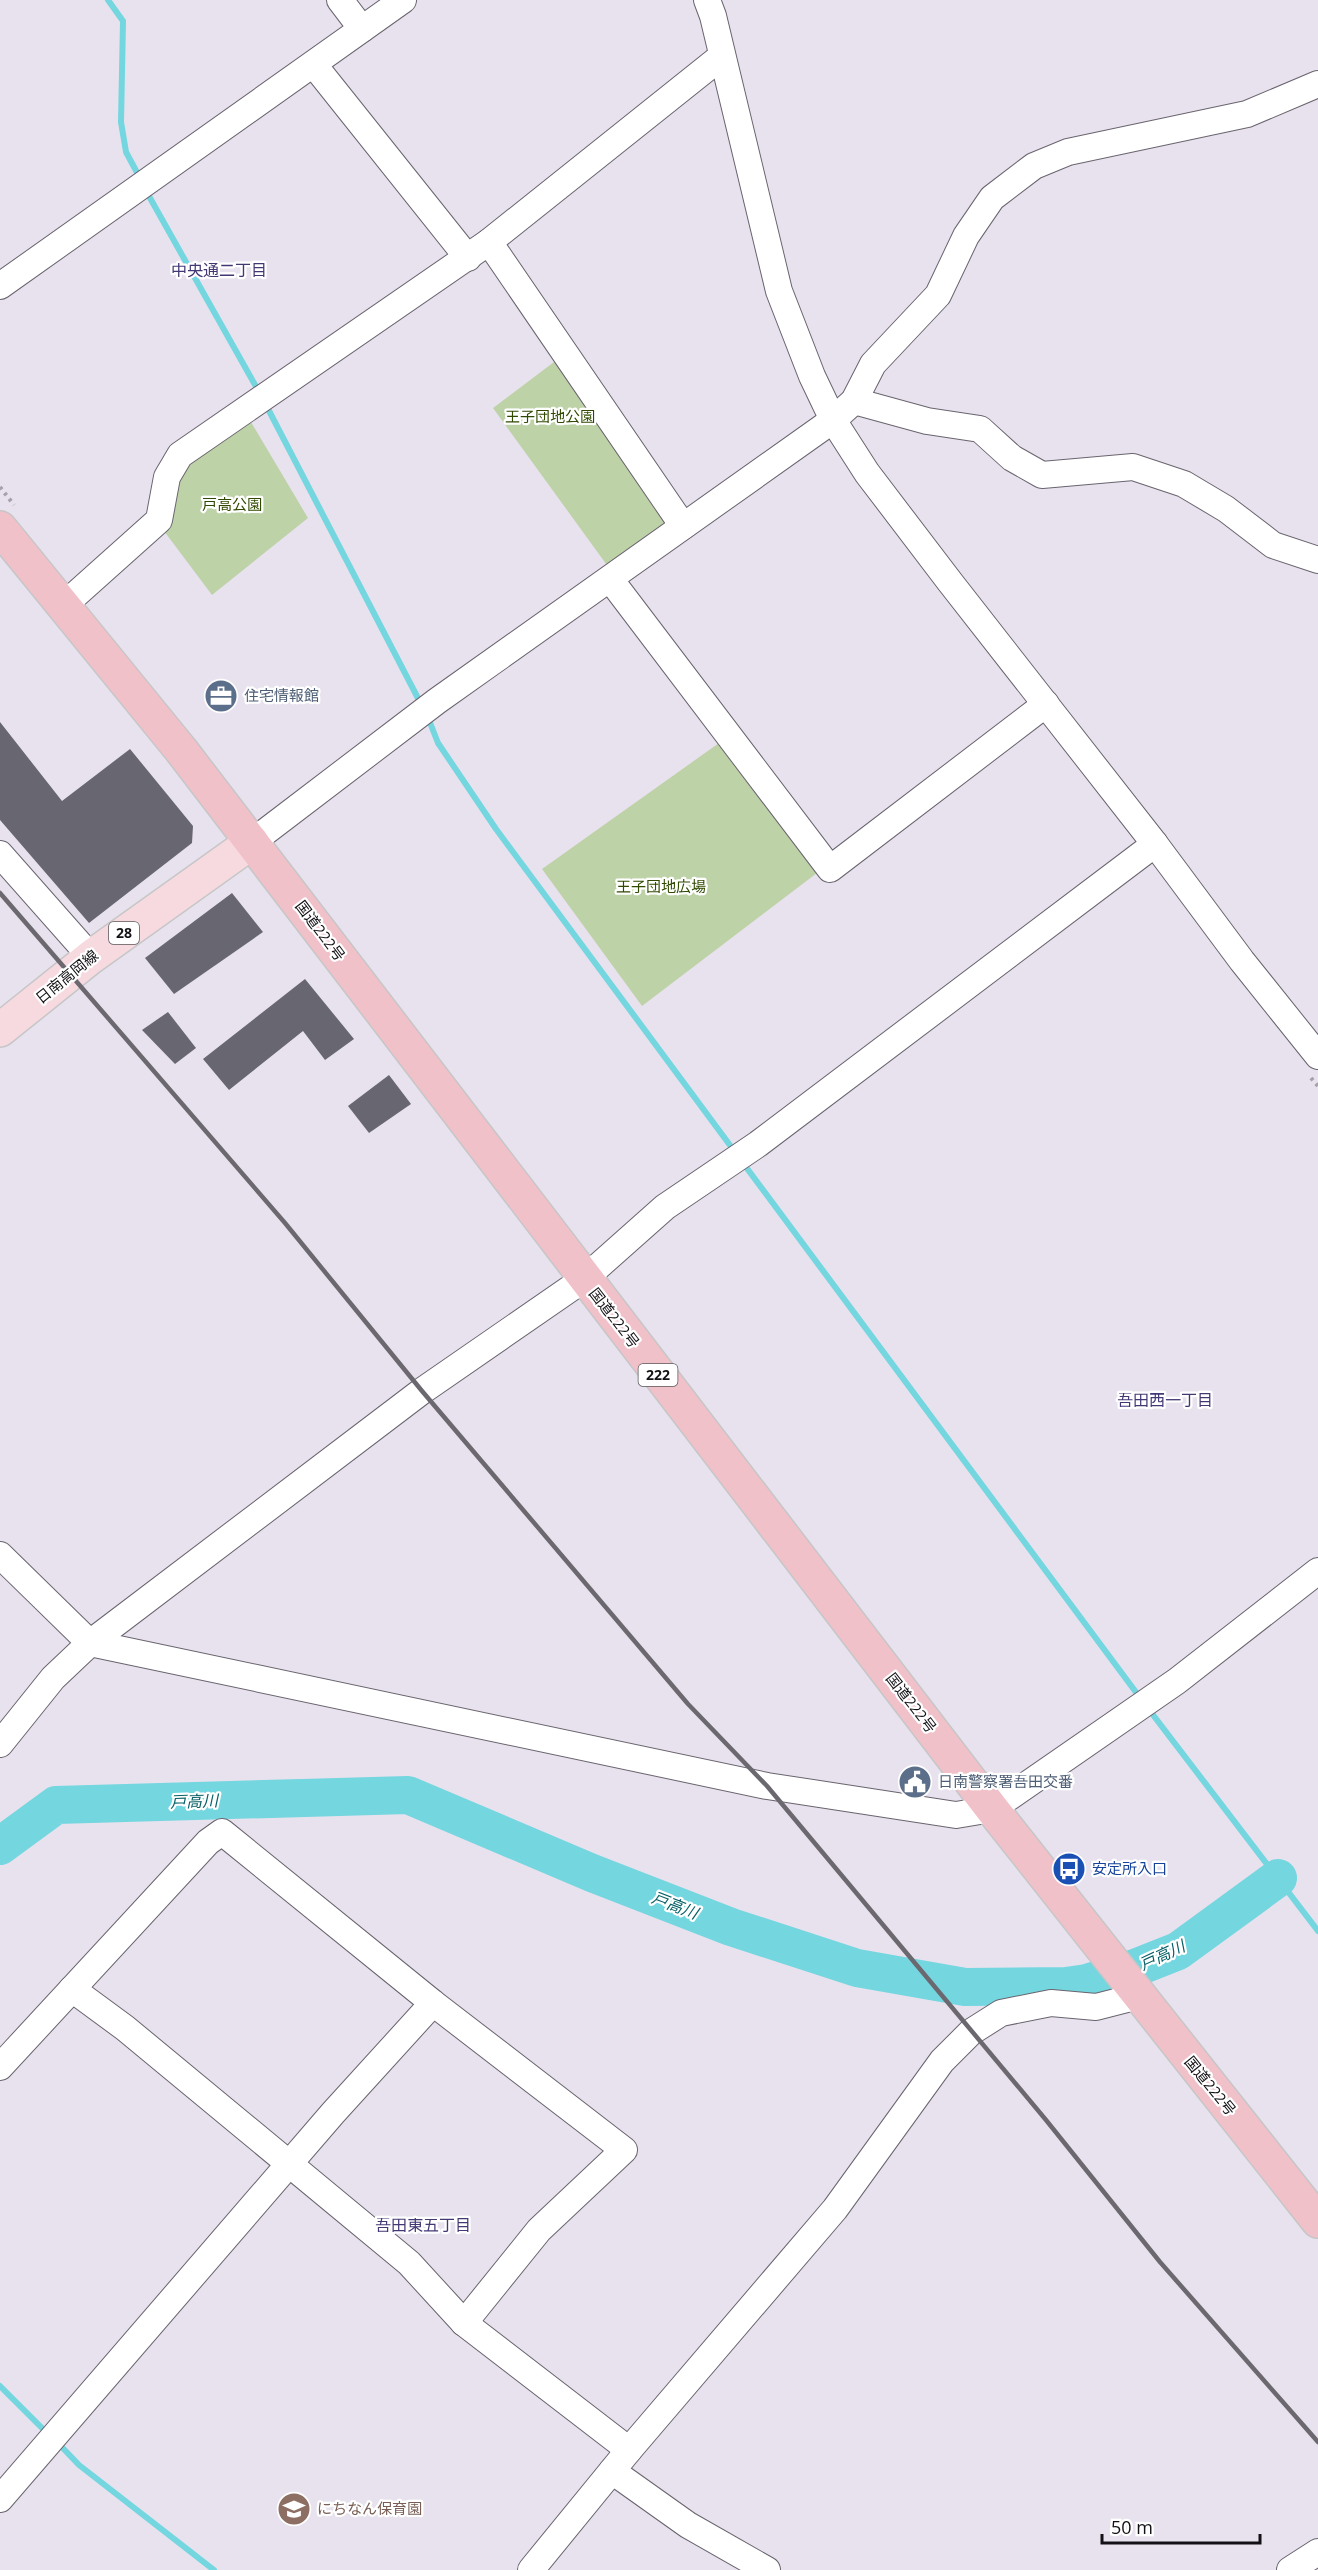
<svg xmlns="http://www.w3.org/2000/svg" width="1318" height="2570" font-family="'Open Sans','Noto Sans JP',sans-serif">
  <rect width="100%" height="100%" fill="#e8e2ee"/>
  <g fill="#bed2a8">
    <polygon points="558,359 673,520 609,568 493,408"/>
    <polygon points="248,417 308,518 212,595 164,531 172,522 178,475"/>
    <polygon points="719,743 817,873 642,1006 542,869"/>
  </g>
  <g fill="none" stroke-linecap="round" stroke-linejoin="round">
    <g stroke="#74d6df" stroke-width="6">
      <polyline points="108,0 123,21 121,122 126,152 141,180"/>
      <polyline points="145,189 259,392"/>
      <polyline points="265,403 422,706"/>
      <polyline points="427,715 438,743 496,829 735,1152"/>
      <polyline points="743,1163 1141,1699"/>
      <polyline points="1147,1707 1318,1931"/>
      <polyline points="0,2386 49,2435"/>
      <polyline points="57,2442 79,2465 214,2570"/>
    </g>
    <polyline stroke="#74d6df" stroke-width="38" points="0,1846 56,1805 408,1795 592,1873 731,1927 857,1968 965,1987 1066,1986 1087,1983 1135,1968 1178,1951 1278,1878"/>
  </g>
  <g fill="#686671">
    <polygon points="0,722 62,801 130,749 193,826 192,843 89,923 0,820"/>
    <polygon points="232,893 263,932 174,994 145,958"/>
    <polygon points="305,979 354,1039 325,1060 303,1031 229,1090 203,1059"/>
    <polygon points="168,1012 196,1048 175,1064 142,1030"/>
    <polygon points="389,1075 411,1104 369,1133 348,1106"/>
  </g>
  <g fill="none" stroke-linecap="round" stroke-linejoin="round">
    <g stroke="#69646e" stroke-width="28">
      <g id="minor">
        <polyline points="340,0 362,29"/>
        <polyline points="707,0 713,16 779,291 812,376 833,420 867,473 950,582 1155,844 1242,961 1318,1056"/>
        <polyline points="314,65 468,258"/>
        <polyline points="489,242 683,526"/>
        <polyline points="0,286 403,0"/>
        <polyline points="854,401 927,421 980,429 1012,458 1042,475 1133,467 1184,484 1226,509 1273,545 1318,560"/>
        <polyline points="610,579 830,869 1046,704"/>
        <polyline points="64,605 159,520 167,477 180,455 489,242 722,56"/>
        <polyline points="252,842 437,701 833,420 854,401 873,364 938,295 966,236 992,198 1034,166 1068,152 1247,114 1318,84"/>
        <polyline points="0,854 91,957"/>
        <polyline points="0,1555 90,1643 767,1786 956,1815 992,1809 1177,1681 1318,1571"/>
        <polyline points="0,1744 53,1678 90,1643 422,1391 584,1279 665,1207 758,1144 1155,844"/>
        <polyline points="72,1989 125,2028 409,2263 464,2323 629,2450"/>
        <polyline points="0,2067 208,1842 222,1832 433,2003 624,2150 539,2230 464,2323"/>
        <polyline points="612,2471 688,2525 767,2570"/>
        <polyline points="0,2499 333,2113 433,2003"/>
        <polyline points="531,2570 629,2450 835,2209 942,2061 971,2032 1001,2013 1051,2003 1096,2007 1139,1996"/>
        <polyline points="1290,2570 1318,2552"/>
      </g>
    </g>
    <g stroke="#c6c6c7" stroke-width="36">
      <polyline id="major" points="0,1030 91,957 252,842"/>
    </g>
    <g stroke="#c6c6c7" stroke-width="36">
      <polyline id="highway" points="0,528 181,750 992,1809 1318,2221"/>
    </g>
    <g stroke="#a6a1aa" stroke-width="4" stroke-dasharray="3 4.5" stroke-linecap="butt">
      <polyline points="0,487 14,505"/>
      <polyline points="1311,1078 1318,1086"/>
    </g>
    <use href="#minor" stroke="#fff" stroke-width="26"/>
    <use href="#major" stroke="#f7dadf" stroke-width="33"/>
    <use href="#highway" stroke="#f1c1ca" stroke-width="33"/>
    <polyline stroke="#6c686f" stroke-width="4.5" points="0,893 285,1223 422,1391 688,1704 767,1786 1046,2120 1160,2262 1318,2442"/>
  </g>
  <defs>
    <g id="office-disc" transform="scale(1.725)"><circle r="9.5" fill="#5c6f8a" stroke="#fff"/><path d="M-6-3h4V-5.5h4V-3h4V5H-6ZM-1-4.5V-3h2v-1.5ZM-6 0V1H6V0Z" fill="#fff"/></g>
    <g id="civic-disc" transform="scale(1.725)"><circle r="9.5" fill="#5c6f8a" stroke="#fff"/><path d="M-.6-6.5H3V-4.5H.6V-3L4-1V1h2V6H-6V1h2V-1L-.6-3ZM-1.2 2.5V6h2.4V2.5Z" fill="#fff"/></g>
    <g id="bus-disc" transform="scale(1.725)"><circle r="9.5" fill="#1a4fb4" stroke="#fff"/><path d="M-5-6H5V4H4V6H2V4H-2V6H-4V4H-5ZM-3.5-4V0h7V-4ZM-3.5 1.2v1.5H-2V1.2ZM2 1.2v1.5H3.5V1.2Z" fill="#fff"/></g>
    <g id="school-disc" transform="scale(1.725)"><circle r="9.5" fill="#8d6e63" stroke="#fff"/><path d="M0-5L7-2L0 1L-7-2ZM-4 1L0 2.5L4 1V4Q0 6-4 4Z" fill="#fff"/></g>
  </defs>
  <g fill-rule="evenodd">
    <use href="#office-disc" x="221" y="696"/>
    <use href="#civic-disc" x="915" y="1782"/>
    <use href="#bus-disc" x="1069" y="1869"/>
    <use href="#school-disc" x="294" y="2509"/>
  </g>
  <g text-anchor="middle" stroke-width="4.5" stroke-linejoin="round" paint-order="stroke">
    <g fill="#fff" stroke="#5a585b" stroke-width="1.5">
      <rect x="109" y="922" width="30" height="22" rx="4.5"/>
      <rect x="638.5" y="1364" width="39" height="22" rx="4.5"/>
    </g>
    <g font-size="14" font-weight="bold" fill="#131115">
      <text x="124" y="938">28</text>
      <text x="658" y="1380">222</text>
    </g>
    <g font-size="15" fill="#304900" stroke="#fff">
      <text x="550" y="422">王子団地公園</text>
      <text x="232" y="510">戸高公園</text>
      <text x="661" y="892">王子団地広場</text>
    </g>
    <g font-size="15" fill="#4e5e75" stroke="#fff" text-anchor="start">
      <text x="244" y="701">住宅情報館</text>
      <text x="938" y="1787">日南警察署吾田交番</text>
    </g>
    <g font-size="15" fill="#131115" stroke="#fff">
      <text transform="translate(320 931) rotate(53)" y="5">国道222号</text>
      <text transform="translate(67 977) rotate(-39)" y="5">日南高岡線</text>
      <text transform="translate(614 1318) rotate(52)" y="5">国道222号</text>
      <text transform="translate(911 1703) rotate(52)" y="5">国道222号</text>
      <text transform="translate(1210 2086) rotate(51)" y="5">国道222号</text>
    </g>
    <g font-size="15" fill="#164399" stroke="#fff" text-anchor="start">
      <text x="1092" y="1874">安定所入口</text>
    </g>
    <g font-size="15" fill="#785e54" stroke="#fff" text-anchor="start">
      <text x="317" y="2514">にちなん保育園</text>
    </g>
    <g font-size="16" fill="#443874" stroke="#fff">
      <text x="219" y="276">中央通二丁目</text>
      <text x="1165" y="1406">吾田西一丁目</text>
      <text x="423" y="2231">吾田東五丁目</text>
    </g>
    <g font-size="16" font-style="italic" fill="#076066" stroke="#fff">
      <text transform="translate(194 1801) rotate(-2)" y="6">戸高川</text>
      <text transform="translate(675 1905) rotate(21)" y="6">戸高川</text>
      <text transform="translate(1162 1955) rotate(-25)" y="6">戸高川</text>
    </g>
  </g>
  <path d="M1102 2534v9h158v-9" fill="none" stroke="#131115" stroke-width="3"/>
  <text x="1111" y="2534" font-size="18" fill="#131115" stroke="#ffffff" stroke-width="4.5" paint-order="stroke">50 m</text>
</svg>
